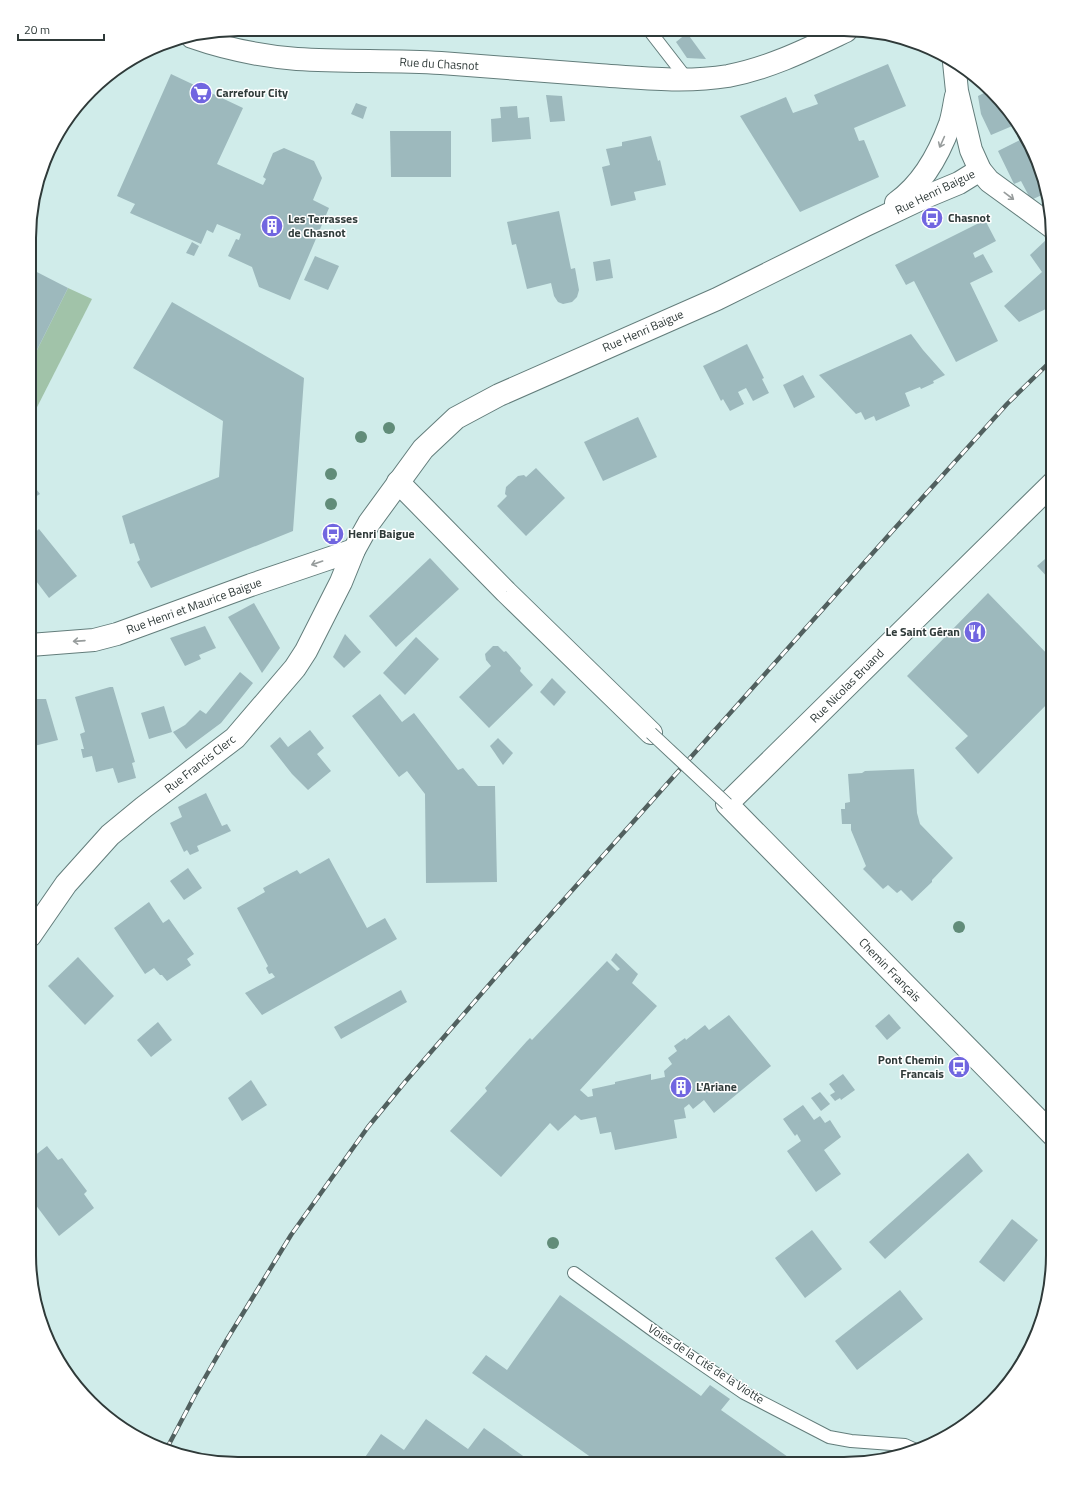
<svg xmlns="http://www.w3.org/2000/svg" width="1082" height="1493" font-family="'Titillium Web',sans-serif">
  <rect width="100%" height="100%" fill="#d0ecea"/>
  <polygon fill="#a1c3a9" points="68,288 92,299 30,421 31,362"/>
  <g fill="#9db9bd">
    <polygon points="574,30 586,30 579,36"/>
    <polygon points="687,33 706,59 687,58 676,42"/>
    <polygon points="888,64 906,106 854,128 859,141 864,140 879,177 800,212 740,116 786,97 793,113 818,104 814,95"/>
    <polygon points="171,74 243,108 217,164 263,185 266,179 263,177 273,153 284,148 314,161 322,178 313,200 329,208 290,300 259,287 252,267 228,256 236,239 239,240 241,234 217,224 213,233 207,230 201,244 130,213 135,204 117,196"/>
    <polygon points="990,90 1000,107 1005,105 1017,124 991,135 981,114 978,96"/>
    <polygon points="546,95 562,96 565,121 550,122"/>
    <polygon points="356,103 367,107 363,119 351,114"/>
    <polygon points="517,106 518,118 529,117 531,139 492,142 491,119 501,118 500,107"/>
    <polygon points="72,116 62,140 56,137 57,134"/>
    <polygon points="390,131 451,131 451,177 391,177"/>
    <polygon points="651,136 658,161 660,160 666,185 634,192 636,200 611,206 602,167 610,165 606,149 622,146 622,142"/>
    <polygon points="1026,137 1031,145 1046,187 1041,189 1044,194 1031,200 1021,181 1014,184 998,151"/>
    <polygon points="559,211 571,269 575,268 579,290 577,297 572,302 563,304 558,302 554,296 551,283 527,289 516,244 512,245 507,222"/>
    <polygon points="985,220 996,241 973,253 975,258 983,254 993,272 970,283 998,341 956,362 914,281 906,285 895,265"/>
    <polygon points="1047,239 1053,243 1053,304 1050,307 1019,322 1004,306 1042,272 1030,255"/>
    <polygon points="192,242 199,246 194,256 186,253"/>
    <polygon points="315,256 339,266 328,290 304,280"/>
    <polygon points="610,259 613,278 596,281 593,262"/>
    <polygon points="31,269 68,288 31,362"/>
    <polygon points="172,302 304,378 293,531 151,588 137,562 140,560 134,543 130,544 122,516 219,477 223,421 133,368"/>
    <polygon points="911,334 923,350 945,375 933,381 934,383 921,389 920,387 905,393 910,406 876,421 874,416 865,420 861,412 856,414 819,375"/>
    <polygon points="747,344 764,378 762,379 769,393 753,401 746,388 738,392 744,404 730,411 723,399 721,401 703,366"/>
    <polygon points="803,375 815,397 794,408 783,385"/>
    <polygon points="638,417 657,457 603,481 584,442"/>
    <polygon points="536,468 565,498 526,536 497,506 507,496 505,494 506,487 518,476 524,475 526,477"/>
    <polygon points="30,481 40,494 30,500"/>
    <polygon points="39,529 77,576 49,598 30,573 30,537"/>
    <polygon points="1053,552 1053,583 1037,566"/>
    <polygon points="430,558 459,589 396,647 369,616"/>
    <polygon points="988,593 1053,660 1053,698 978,774 955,748 968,736 907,676"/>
    <polygon points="254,603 280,648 262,673 228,617"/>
    <polygon points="205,626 216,648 199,655 201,659 185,666 170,638"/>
    <polygon points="345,634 361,652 344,668 333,657"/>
    <polygon points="416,637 439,659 405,695 383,673"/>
    <polygon points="493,646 498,646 504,652 506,651 521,668 520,671 533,685 489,728 459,697 491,666 486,660 485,654"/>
    <polygon points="240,672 253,683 221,723 186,749 173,732 185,725 200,710 206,714"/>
    <polygon points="552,678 566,692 554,706 540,692"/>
    <polygon points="110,687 113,687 135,762 132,763 136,778 118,783 113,768 96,772 92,756 83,758 81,749 84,749 80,734 85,732 75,697"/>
    <polygon points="380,694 402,722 414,713 458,770 463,768 478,786 495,786 497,882 426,883 425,794 407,771 399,777 352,716"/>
    <polygon points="30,699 46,699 58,740 30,747"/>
    <polygon points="164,706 172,732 149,739 141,713"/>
    <polygon points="310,730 324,748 317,754 331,771 308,790 292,774 270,746 280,737 288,747"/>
    <polygon points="498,738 513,753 503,765 490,746"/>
    <polygon points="914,769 917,813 920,824 953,858 932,880 932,882 912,901 901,890 897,893 888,885 883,889 863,869 866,866 851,830 851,824 842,824 841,809 845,809 845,803 850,802 848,774 862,773 865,771"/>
    <polygon points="206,793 222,826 227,824 231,831 197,846 199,851 190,855 187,850 184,852 170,823 182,817 178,807"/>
    <polygon points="329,858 367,928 385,918 397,939 262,1015 245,993 275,977 272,973 269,974 266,968 268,966 237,908 265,892 263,888 291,873 297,870 300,874"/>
    <polygon points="188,868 202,888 184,900 170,881"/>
    <polygon points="149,902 163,923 169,919 194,954 187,959 191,965 167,981 162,975 160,975 154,968 145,974 114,928"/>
    <polygon points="616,953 638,974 632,983 657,1006 580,1090 588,1097 593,1096 592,1089 615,1084 615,1082 651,1074 651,1080 665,1077 664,1071 672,1064 668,1058 677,1051 674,1046 685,1038 686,1040 705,1025 709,1030 729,1015 771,1066 714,1113 704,1100 693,1109 689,1104 684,1108 686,1118 674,1120 677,1138 615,1150 611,1132 600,1134 596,1117 581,1120 575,1115 558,1131 550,1123 501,1177 450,1131 487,1091 485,1088 527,1041 530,1038 532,1040 607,961 617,971 620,969 611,960"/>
    <polygon points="78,957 114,996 85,1025 48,986"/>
    <polygon points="401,990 407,1002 341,1039 334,1027"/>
    <polygon points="889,1014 901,1028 887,1040 875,1026"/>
    <polygon points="158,1022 172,1040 151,1057 137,1040"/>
    <polygon points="843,1074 855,1090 841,1100 840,1098 835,1101 830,1095 835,1092 829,1084"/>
    <polygon points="251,1080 267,1105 242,1121 228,1098"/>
    <polygon points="820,1092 830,1104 821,1111 811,1098"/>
    <polygon points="803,1105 814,1120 820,1116 825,1123 830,1120 841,1137 824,1150 841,1174 816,1192 787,1151 801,1141 797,1134 795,1136 783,1119"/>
    <polygon points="47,1146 58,1160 62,1158 87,1191 84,1194 94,1208 59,1236 29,1196 29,1160"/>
    <polygon points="968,1153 983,1171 885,1259 869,1242"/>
    <polygon points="1012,1219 1038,1240 1004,1282 979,1262"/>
    <polygon points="812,1230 842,1269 805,1298 775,1258"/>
    <polygon points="900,1290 923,1319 857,1370 835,1341"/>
    <polygon points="560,1295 701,1396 710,1385 730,1399 721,1410 798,1464 599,1463 472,1373 486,1355 507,1370"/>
    <polygon points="426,1419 468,1449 484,1428 533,1463 361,1463 381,1434 404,1450"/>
  </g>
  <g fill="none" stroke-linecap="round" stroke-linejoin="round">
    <g stroke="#637d7b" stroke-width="14">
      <g id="lane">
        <polyline points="649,30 687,79"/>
        <polyline points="574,1273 658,1334 744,1393 829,1437 851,1441 905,1445 916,1450"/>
      </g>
    </g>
    <g stroke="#637d7b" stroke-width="24">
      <g id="street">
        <path d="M192,37C226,49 261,56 297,59C345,62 393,60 441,63C493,67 545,71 598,75C641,78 685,83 728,76C770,68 808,49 846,31"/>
        <polyline points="954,62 957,91 971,150 980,170 989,181 1052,227"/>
        <path d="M896,203C923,184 939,154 950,124C953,115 954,105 956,96"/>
        <polyline points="398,482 506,592 651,733"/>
        <polyline points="30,645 94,640 117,634 251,585 354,550"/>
        <polyline points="30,936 66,884 110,835 144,807 235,738 295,668 306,651 341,582 354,550 369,523 423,449 456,418 499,395 717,299 866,225 923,198 959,183 980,170"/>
        <polyline points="1053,1135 727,804 1053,483"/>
      </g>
    </g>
    <use href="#lane" stroke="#fff" stroke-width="12"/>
    <use href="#street" stroke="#fff" stroke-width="22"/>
    <g stroke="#51605f" stroke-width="4.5">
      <polyline id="rail" points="166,1450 195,1395 226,1341 291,1235 368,1127 405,1082 527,941 896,527 1007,404 1053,359"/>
    </g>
    <use href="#rail" stroke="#fff" stroke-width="3" stroke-dasharray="9" stroke-linecap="butt"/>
    <g stroke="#637d7b" stroke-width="14" stroke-linecap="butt">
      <polyline id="lane-bridge" points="651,733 727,804"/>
    </g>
    <use href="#lane-bridge" stroke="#fff" stroke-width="12"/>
  </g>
  <g fill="#618c79">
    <circle cx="389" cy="428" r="6"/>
    <circle cx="361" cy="437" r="6"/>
    <circle cx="331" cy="474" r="6"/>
    <circle cx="331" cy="504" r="6"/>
    <circle cx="959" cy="927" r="6"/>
    <circle cx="553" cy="1243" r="6"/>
  </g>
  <defs><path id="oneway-shaft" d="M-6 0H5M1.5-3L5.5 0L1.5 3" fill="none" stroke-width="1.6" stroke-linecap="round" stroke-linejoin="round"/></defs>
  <g stroke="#979c9c">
    <use href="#oneway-shaft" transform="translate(942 142) rotate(114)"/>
    <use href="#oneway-shaft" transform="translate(1009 196) rotate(37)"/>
    <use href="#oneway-shaft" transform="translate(317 563) rotate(161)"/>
    <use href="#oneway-shaft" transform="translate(79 641) rotate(176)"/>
  </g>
  <defs>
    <g id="supermarket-disc" transform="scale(1.15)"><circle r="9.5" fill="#7166e0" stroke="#fff"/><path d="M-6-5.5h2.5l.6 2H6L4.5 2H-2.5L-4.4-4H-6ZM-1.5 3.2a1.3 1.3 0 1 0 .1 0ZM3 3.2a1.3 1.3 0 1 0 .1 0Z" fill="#fff"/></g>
    <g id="bus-disc" transform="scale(1.15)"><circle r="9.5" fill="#7166e0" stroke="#fff"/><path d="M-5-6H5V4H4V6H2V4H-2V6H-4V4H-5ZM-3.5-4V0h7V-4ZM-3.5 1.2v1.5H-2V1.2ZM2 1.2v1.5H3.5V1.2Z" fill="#fff"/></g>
    <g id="building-disc" transform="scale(1.15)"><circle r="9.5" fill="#7166e0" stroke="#fff"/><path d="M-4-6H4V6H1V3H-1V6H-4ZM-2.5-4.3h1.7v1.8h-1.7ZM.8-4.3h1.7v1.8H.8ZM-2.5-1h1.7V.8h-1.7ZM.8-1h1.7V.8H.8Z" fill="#fff"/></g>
    <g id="restaurant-disc" transform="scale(1.15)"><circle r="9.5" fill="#7166e0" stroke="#fff"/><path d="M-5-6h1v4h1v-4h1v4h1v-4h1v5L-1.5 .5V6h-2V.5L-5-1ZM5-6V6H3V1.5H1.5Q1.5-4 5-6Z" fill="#fff"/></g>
  </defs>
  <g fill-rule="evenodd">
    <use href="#supermarket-disc" x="201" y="93"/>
    <use href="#bus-disc" x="932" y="218"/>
    <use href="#building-disc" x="272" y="226"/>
    <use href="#bus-disc" x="333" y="534"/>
    <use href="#restaurant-disc" x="975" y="632"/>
    <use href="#bus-disc" x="959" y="1067"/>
    <use href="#building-disc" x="681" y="1087"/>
  </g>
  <g text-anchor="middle" stroke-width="3" stroke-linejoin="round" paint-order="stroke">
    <g font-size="12" fill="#2f3a39" stroke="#fff">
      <text transform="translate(439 64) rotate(3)" y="4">Rue du Chasnot</text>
      <text transform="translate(935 192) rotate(-26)" y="4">Rue Henri Baigue</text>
      <text transform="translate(643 331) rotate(-24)" y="4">Rue Henri Baigue</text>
      <text transform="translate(194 606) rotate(-20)" y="4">Rue Henri et Maurice Baigue</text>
      <text transform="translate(847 686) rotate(-45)" y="4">Rue Nicolas Bruand</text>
      <text transform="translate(200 764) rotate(-38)" y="4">Rue Francis Clerc</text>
      <text transform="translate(890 970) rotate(46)" y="4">Chemin Français</text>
      <text transform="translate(706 1364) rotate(33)" y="4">Voies de la Cité de la Viotte</text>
    </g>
    <g font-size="12" font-weight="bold" fill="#2f3a39" stroke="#fff" text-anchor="start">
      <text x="216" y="97">Carrefour City</text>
      <text x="948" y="222">Chasnot</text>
      <text x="288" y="223">Les Terrasses<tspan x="288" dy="14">de Chasnot</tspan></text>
      <text x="348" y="538">Henri Baigue</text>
      <text x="960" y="636" text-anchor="end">Le Saint Géran</text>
      <text x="944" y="1064" text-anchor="end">Pont Chemin<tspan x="944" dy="14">Francais</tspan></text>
      <text x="696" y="1091">L'Ariane</text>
    </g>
  </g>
  <path d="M0 0H1082V1493H0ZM238 36H844A202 202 0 0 1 1046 238V1255A202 202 0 0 1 844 1457H238A202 202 0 0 1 36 1255V238A202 202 0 0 1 238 36Z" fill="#fff" fill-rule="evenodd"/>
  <path fill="none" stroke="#2f3a39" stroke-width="2" d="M238 36H844A202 202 0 0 1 1046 238V1255A202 202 0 0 1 844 1457H238A202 202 0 0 1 36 1255V238A202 202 0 0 1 238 36Z"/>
  <path d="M18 34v6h86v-6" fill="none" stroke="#2f3a39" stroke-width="2"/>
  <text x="24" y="34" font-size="12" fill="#2f3a39" stroke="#ffffff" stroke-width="3" paint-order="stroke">20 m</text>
</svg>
